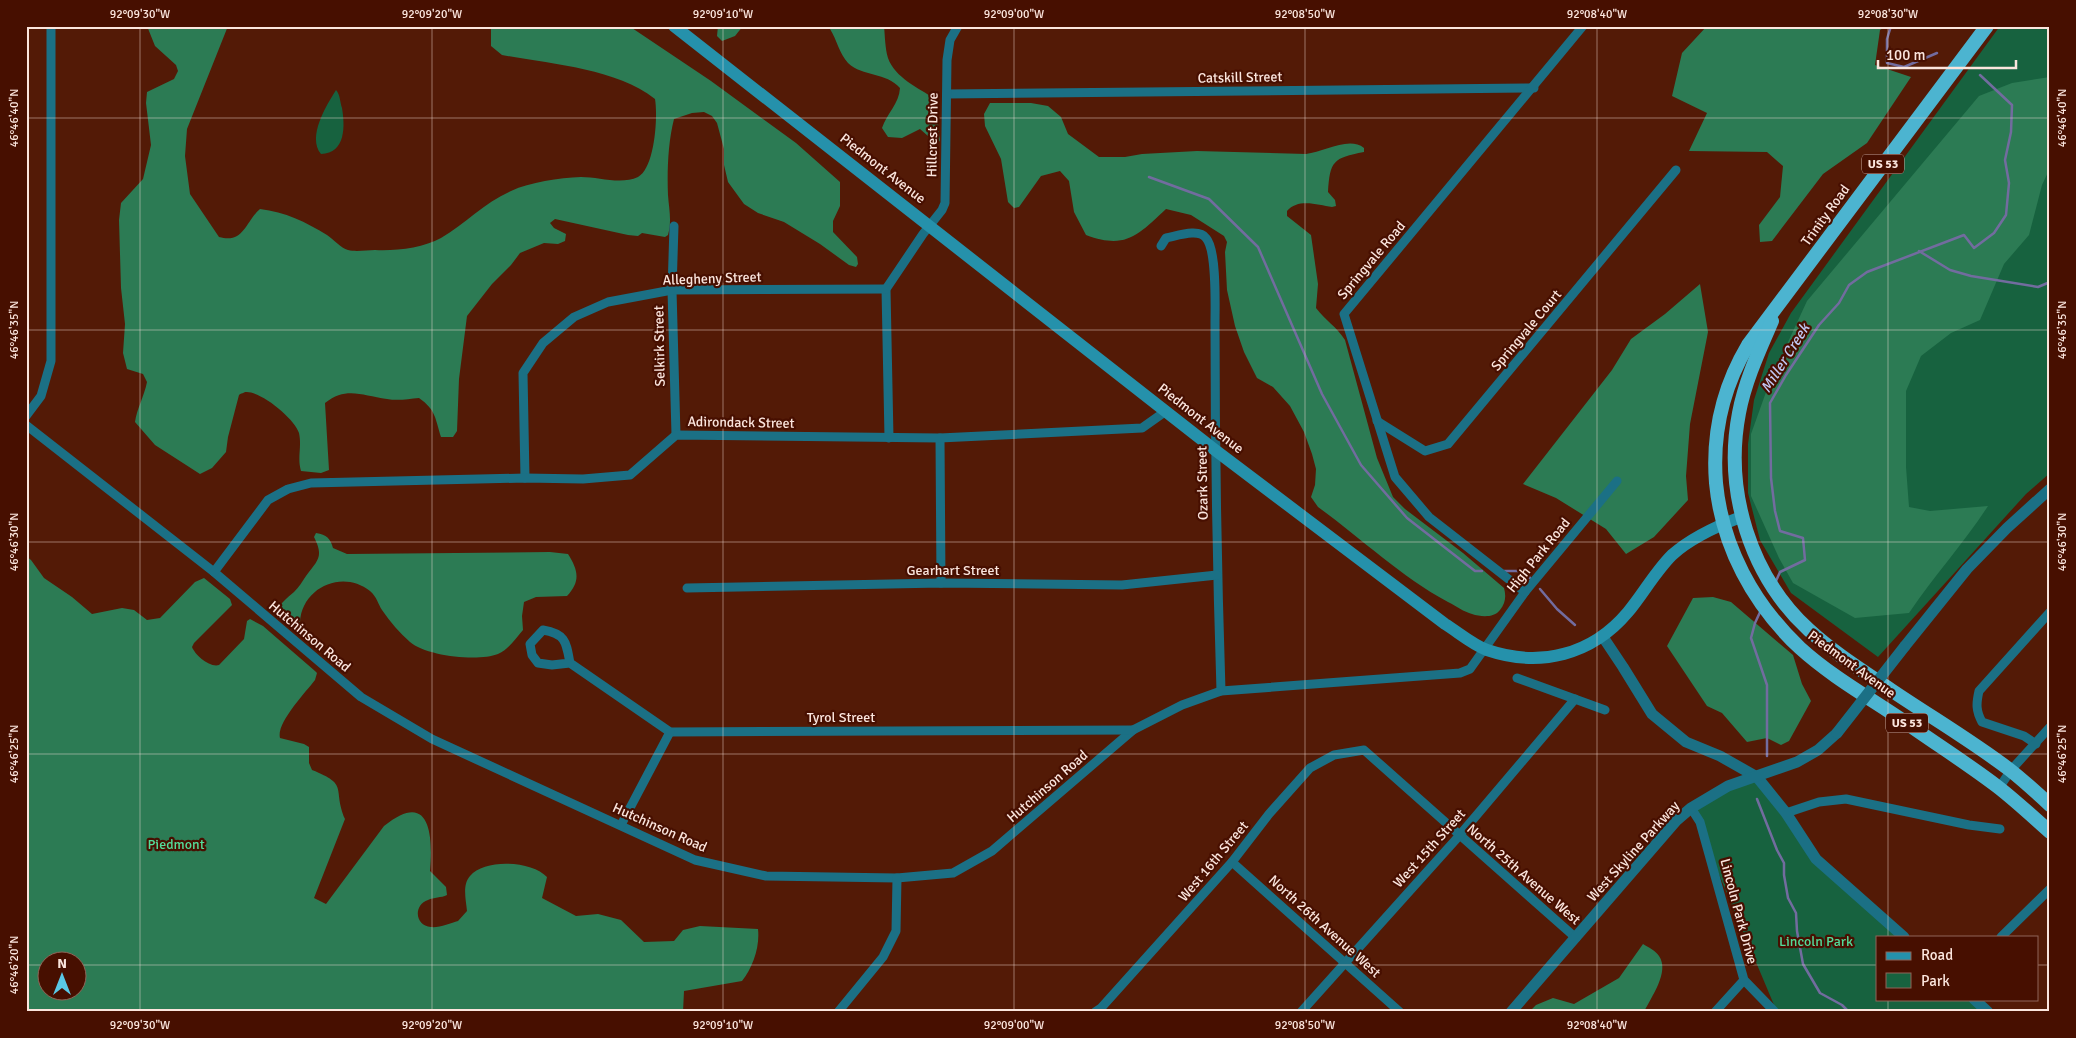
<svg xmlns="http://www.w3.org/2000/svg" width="2076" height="1038" font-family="Signika,sans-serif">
  <rect width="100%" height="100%" fill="#531a06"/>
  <g fill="#17623f">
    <polygon points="2000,26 2050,26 2050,473 2026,494 1878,657 1791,593 1760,540 1748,493 1748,444 1754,400 1769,353 1791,313"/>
    <path d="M336,90C340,94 340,102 342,108C345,126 346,153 321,154C307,137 326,106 336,90Z"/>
    <polygon points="1757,777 1816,859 1904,937 1877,937 1877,999 1974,999 1988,1012 1777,1012 1691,808"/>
  </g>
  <g fill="#2c7b54" fill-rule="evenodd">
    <path d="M147,26H228L187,129L185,156L190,194L219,237C244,244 245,222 260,209C285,212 306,222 327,235C333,239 341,248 348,250C356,252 367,250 375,250C396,251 423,248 441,238C465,224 485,202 511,191C530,182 559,178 581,177C599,177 621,185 638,177C655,168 658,116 655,99C615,68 550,64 502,55L491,46V26H629L711,81L796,143L840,182V206L833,221V232L857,257L858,264L856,267L849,265L820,244L784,222L758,213L744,204L728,182L724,165V149L717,123L712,116L704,112L692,113L674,119C668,142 667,172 668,195C669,209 672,221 668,235L665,237L642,233L638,236L628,235L555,219L550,223L554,228L566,234L565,241L558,244L544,243L520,253L511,265L492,284L467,316L459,379L457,431L453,437H441C435,418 436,410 419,398C408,399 398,401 387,399C362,396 347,386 325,403L329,470L321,473L301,471C297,458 302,447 299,433C295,419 261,391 246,392C245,392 240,394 239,395L228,437L226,452L212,468L200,474L155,445L135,422C137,408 144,397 147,382L143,374L127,369L123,353L125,324L121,288L119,220L121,203L143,179L151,145L146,103L147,92L174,79L178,71L176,65L155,46Z"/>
    <polygon points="718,26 743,26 735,36 722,41 717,36"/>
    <path d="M808,26H884C885,36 885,48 888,58C895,78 919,88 935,99L940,141L936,143L920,129L902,138L888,137L882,128C887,113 899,104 900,88C886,72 863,77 848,63C839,53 837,40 830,29H818Z"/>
    <polygon points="1707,26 1886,26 1880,30 1875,65 1911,77 1867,143 1823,174 1772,241 1760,242 1759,225 1780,197 1783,166 1767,152 1689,151 1707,113 1672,96 1682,53"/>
    <path d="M2050,77V168L2042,185L2029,235L2004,264L1980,320L1951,333L1921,356L1906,391V467L1909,507L1930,511L1988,506C1964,543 1934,576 1909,613L1855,618L1793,583L1779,558L1751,496V434L1770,381L1807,301L1979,96L2012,83Z"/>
    <path d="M990,103H1031L1048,106L1061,117L1068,134L1099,157H1125L1142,154L1197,151L1306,154C1324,152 1349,136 1364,148V152C1333,158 1330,161 1328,192L1335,200L1336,206L1332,207C1318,205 1298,198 1287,211V216L1311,235L1318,284L1316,308C1325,320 1337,327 1345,340L1377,458L1393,497L1405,509L1463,553L1504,588C1506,595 1506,603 1500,610C1494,618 1481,617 1472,614C1464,612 1456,606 1448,602C1400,576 1362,539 1318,507L1311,497L1315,485L1316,469L1312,454L1304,432L1290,406L1273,387L1257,378L1244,352L1235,326L1227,290L1225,252L1227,242L1224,236L1191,215L1166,209C1138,235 1126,250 1086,235L1074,212L1069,181L1060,171L1041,176L1019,207L1014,208L1008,202L1001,159L985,126L984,114Z"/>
    <polygon points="1700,284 1708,332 1690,424 1686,476 1688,500 1654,537 1626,554 1606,529 1556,498 1523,484 1612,370 1631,339 1665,314"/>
    <path d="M316,533C327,535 330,538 333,548L347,554L550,552L568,554C578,570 581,581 567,596L536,597L524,602L522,616L523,630C515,639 509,649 498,654C478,662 426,656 410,642C400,633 390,622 382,610C378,604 377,597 370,591C343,569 302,587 300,622L294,627L286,624L276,613C279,604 287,598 294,592C299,587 302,582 306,576C318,560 324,557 314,537Z"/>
    <path d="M26,556L31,560L44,578L72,597L92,614L122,608L134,610L147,620L160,618L195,582L204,578L230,599L232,605L194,643L192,647C195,655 210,668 219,665L244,639L247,621L250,619L263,626L315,671L317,673L315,680C306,692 276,723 280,738L304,744L309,747V763L312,770C350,785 332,788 345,819L314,898L326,904L384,826C431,788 433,837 430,871L446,887L447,895C441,898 434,897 428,900C413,905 415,926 431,927C439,928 451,923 458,921L467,911C466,900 462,885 470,876C485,858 532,861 547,877L542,898L576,916L598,914L621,920L644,942L674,941L683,930L700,926L758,929C760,947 753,967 742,981L684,991L683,1012H26ZM78,960V990H48V960Z"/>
    <polygon points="1713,597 1731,602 1793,655 1802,684 1811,701 1789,741 1781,745 1767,738 1747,742 1722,713 1707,706 1667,646 1693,598"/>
    <path d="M1643,944C1648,947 1656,951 1659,956C1670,972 1651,997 1644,1012H1529L1536,1005L1553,998L1574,1004L1619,978Z"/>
  </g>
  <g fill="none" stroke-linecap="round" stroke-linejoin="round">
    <g stroke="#726c9f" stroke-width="2.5">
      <polyline points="1891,26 1887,39 1887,63 1904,67 1937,53"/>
      <polyline points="1149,177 1209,199 1258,247 1322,394 1361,465 1407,518 1475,571 1482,571"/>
      <polyline points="1919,251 1950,270 1971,276 2038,287 2050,282"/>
      <polyline points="1504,571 1523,571 1530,578"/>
      <polyline points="1776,581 1780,572 1805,560 1803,538 1780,531 1775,511 1771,478 1770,403 1786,375 1819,325 1839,303 1849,285 1867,272 1964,235 1974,248 1994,233 2006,215 2009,183 2005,160 2011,132 2012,105 1980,75"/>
      <polyline points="1540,589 1557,609 1575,625"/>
      <polyline points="1761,610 1755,623 1751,638 1767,685 1767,756"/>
      <polyline points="26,620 27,619"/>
      <polyline points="1757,799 1777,850 1784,863 1784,875 1788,898 1796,913 1797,931 1803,964 1820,993 1842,1005 1849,1012"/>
    </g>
    <g stroke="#1b7085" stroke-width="9">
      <polyline points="947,94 1534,88"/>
      <polyline points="674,226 672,290 676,435"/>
      <path d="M1161,246L1166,238C1177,236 1199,228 1206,238C1217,250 1215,306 1215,323C1215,446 1217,568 1221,691"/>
      <polyline points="26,416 41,396 51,361 51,26"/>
      <polyline points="1377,421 1425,451 1448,444 1676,170"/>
      <polyline points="26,425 214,572 361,697 432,739 695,860 766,876 897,878 953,873 992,851 1133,730 1182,705 1221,691 1460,673 1470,669 1525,592 1617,481"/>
      <polyline points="889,438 886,289 923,234 942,210 945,203 947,60 950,40 958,26"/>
      <polyline points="940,438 941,583"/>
      <polyline points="525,478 523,373 543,343 574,317 608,302 672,290 886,289"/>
      <polyline points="214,572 268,500 288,489 311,483 525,478 583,479 630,475 676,435 940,438 1142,428 1166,411"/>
      <polyline points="687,588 941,583 1122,585 1217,575"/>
      <polyline points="1525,592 1429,517 1395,477 1344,314 1583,26"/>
      <path d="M570,663C566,642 566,634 543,630L530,644L532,655L538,663L552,665L570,663L670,732L1133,730"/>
      <polyline points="1517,678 1605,710"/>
      <path d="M2036,744L2024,736L1982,722C1976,711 1976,704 1979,691L2050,612"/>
      <polyline points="1999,788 2011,770 2050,727"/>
      <polyline points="1691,808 1700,822 1744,980 1775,1012"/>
      <polyline points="1786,813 1819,802 1846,799 1969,825 2000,829"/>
      <polyline points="621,825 670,732"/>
      <polyline points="1232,862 1400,1012"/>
      <polyline points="2001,937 2050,889"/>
      <polyline points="838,1012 883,957 896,931 897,878"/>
      <polyline points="1095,1012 1101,1008 1232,862 1269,814 1310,768 1334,755 1364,750 1576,938"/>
      <polyline points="1301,1012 1459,836 1575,699"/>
      <polyline points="1715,1012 1744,980"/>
    </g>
    <g stroke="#1b7085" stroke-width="11">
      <polyline points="1603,637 1623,667 1652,714 1686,742 1720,756 1757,777 1786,813 1816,859 1904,937"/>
      <polyline points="1905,646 1967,569 2007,528 2050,489"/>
      <polyline points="1974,999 1988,1012"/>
      <polyline points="1511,1012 1677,820 1691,808 1728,786 1797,762 1818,750 1837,733"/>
    </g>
    <path stroke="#2591ab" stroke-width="12" d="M674,26L1215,450L1445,624C1458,632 1473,645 1487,650C1540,668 1592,655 1628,612C1643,594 1655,572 1672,555C1692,537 1717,526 1741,517"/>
    <g stroke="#4cb4d0" stroke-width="14">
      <path d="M1987,26L1748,345C1723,387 1712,433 1716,483C1722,546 1753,604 1800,648C1832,677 1870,698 1905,722C1936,744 1968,764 1998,787C2016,801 2033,817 2050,832"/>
      <path d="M1772,321C1759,351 1745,381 1739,413C1724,491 1750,576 1809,630C1834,653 1863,671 1891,690C1931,717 1972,741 2010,770C2024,781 2037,793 2050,805"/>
    </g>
    <polyline stroke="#1b7085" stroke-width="11" points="1837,733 1905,646"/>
  </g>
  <path fill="none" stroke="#fbe5dd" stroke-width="1" stroke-opacity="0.45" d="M140,26V1012M432,26V1012M723,26V1012M1014,26V1012M1305,26V1012M1597,26V1012M1888,26V937M26,118H2050M26,330H2050M26,542H2050M26,754H2050M26,965H48M78,965H1877M2037,965H2050M1888,999V1012"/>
  <g text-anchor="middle" stroke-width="4.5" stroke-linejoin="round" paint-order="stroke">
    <g fill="#470f00" stroke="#c5a59b" stroke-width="1">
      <rect x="1862" y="154.5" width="42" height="19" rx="4"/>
      <rect x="1886" y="713.5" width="42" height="19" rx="4"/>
    </g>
    <g font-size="12" font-weight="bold" fill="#fbe5dd">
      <text x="1883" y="168">US 53</text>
      <text x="1907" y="727">US 53</text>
    </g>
    <g font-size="14" fill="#fbe5dd" stroke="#470f00">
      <text transform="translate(1240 77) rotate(-1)" y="5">Catskill Street</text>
      <text transform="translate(932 135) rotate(-89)" y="5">Hillcrest Drive</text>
      <text transform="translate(883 168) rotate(38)" y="5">Piedmont Avenue</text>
      <text transform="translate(1825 215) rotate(-54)" y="5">Trinity Road</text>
      <text transform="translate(1371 260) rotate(-50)" y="5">Springvale Road</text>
      <text transform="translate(712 278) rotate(-2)" y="5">Allegheny Street</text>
      <text transform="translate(1526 330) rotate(-50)" y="5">Springvale Court</text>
      <text transform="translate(659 346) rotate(-91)" y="5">Selkirk Street</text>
      <text transform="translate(1201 418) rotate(38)" y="5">Piedmont Avenue</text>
      <text transform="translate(741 422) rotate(1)" y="5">Adirondack Street</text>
      <text transform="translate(1202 483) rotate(-91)" y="5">Ozark Street</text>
      <text transform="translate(1538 555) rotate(-51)" y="5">High Park Road</text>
      <text x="953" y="575">Gearhart Street</text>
      <text transform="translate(310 636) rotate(40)" y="5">Hutchinson Road</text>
      <text transform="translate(1852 664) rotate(36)" y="5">Piedmont Avenue</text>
      <text x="841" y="722">Tyrol Street</text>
      <text transform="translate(1047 786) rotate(-41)" y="5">Hutchinson Road</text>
      <text transform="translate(660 827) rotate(24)" y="5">Hutchinson Road</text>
      <text transform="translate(1429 848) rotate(-48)" y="5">West 15th Street</text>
      <text transform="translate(1633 851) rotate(-48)" y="5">West Skyline Parkway</text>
      <text transform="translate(1213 861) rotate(-50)" y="5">West 16th Street</text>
      <text transform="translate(1524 874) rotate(41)" y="5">North 25th Avenue West</text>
      <text transform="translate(1739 911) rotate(75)" y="5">Lincoln Park Drive</text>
      <text transform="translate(1325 926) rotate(42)" y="5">North 26th Avenue West</text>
    </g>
    <g font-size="14" fill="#53dd9a" stroke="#470f00">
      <text x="176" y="849">Piedmont</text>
      <text x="1816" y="946">Lincoln Park</text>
    </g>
    <g font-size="15" font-style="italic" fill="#c0c6f2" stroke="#470f00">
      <text transform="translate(1785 358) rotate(-58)" y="5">Miller Creek</text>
    </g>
  </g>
  <rect width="2076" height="1038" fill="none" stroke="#470f00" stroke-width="55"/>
  <rect x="1876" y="936" width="162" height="65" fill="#470f00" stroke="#8f6558"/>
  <rect x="1886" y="952" width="25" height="8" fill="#2591ab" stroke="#8f6558"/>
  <text x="1921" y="960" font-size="15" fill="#fbe5dd">Road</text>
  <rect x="1886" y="973" width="25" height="15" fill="#17623f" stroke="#8f6558"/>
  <text x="1921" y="986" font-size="15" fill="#fbe5dd">Park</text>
  <g transform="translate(62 976)"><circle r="24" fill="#470f00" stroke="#8f6558"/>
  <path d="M0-4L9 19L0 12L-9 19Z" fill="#5ac8e6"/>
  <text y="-8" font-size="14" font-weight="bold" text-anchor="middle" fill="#fbe5dd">N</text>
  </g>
  <path d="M1878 60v8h138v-8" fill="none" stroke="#fbe5dd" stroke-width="2.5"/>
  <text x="1886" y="60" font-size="15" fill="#fbe5dd" stroke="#470f00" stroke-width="4" paint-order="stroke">100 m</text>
  <rect x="28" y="28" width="2020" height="982" fill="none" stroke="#fbe5dd" stroke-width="2"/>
  <g font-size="12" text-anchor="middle" fill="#fbe5dd">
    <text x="140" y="18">92°09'30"W</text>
    <text x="432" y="18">92°09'20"W</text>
    <text x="723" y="18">92°09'10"W</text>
    <text x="1014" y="18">92°09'00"W</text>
    <text x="1305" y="18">92°08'50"W</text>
    <text x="1597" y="18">92°08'40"W</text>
    <text x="1888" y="18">92°08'30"W</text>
    <text transform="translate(14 118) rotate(-90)" y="4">46°46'40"N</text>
    <text transform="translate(2062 118) rotate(-90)" y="4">46°46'40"N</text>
    <text transform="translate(14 330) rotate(-90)" y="4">46°46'35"N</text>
    <text transform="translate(2062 330) rotate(-90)" y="4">46°46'35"N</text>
    <text transform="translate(14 542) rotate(-90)" y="4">46°46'30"N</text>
    <text transform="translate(2062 542) rotate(-90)" y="4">46°46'30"N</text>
    <text transform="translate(14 754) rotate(-90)" y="4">46°46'25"N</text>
    <text transform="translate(2062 754) rotate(-90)" y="4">46°46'25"N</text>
    <text transform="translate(14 965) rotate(-90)" y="4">46°46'20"N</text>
    <text x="140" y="1029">92°09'30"W</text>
    <text x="432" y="1029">92°09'20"W</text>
    <text x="723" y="1029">92°09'10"W</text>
    <text x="1014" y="1029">92°09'00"W</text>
    <text x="1305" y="1029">92°08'50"W</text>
    <text x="1597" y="1029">92°08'40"W</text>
  </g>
</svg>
